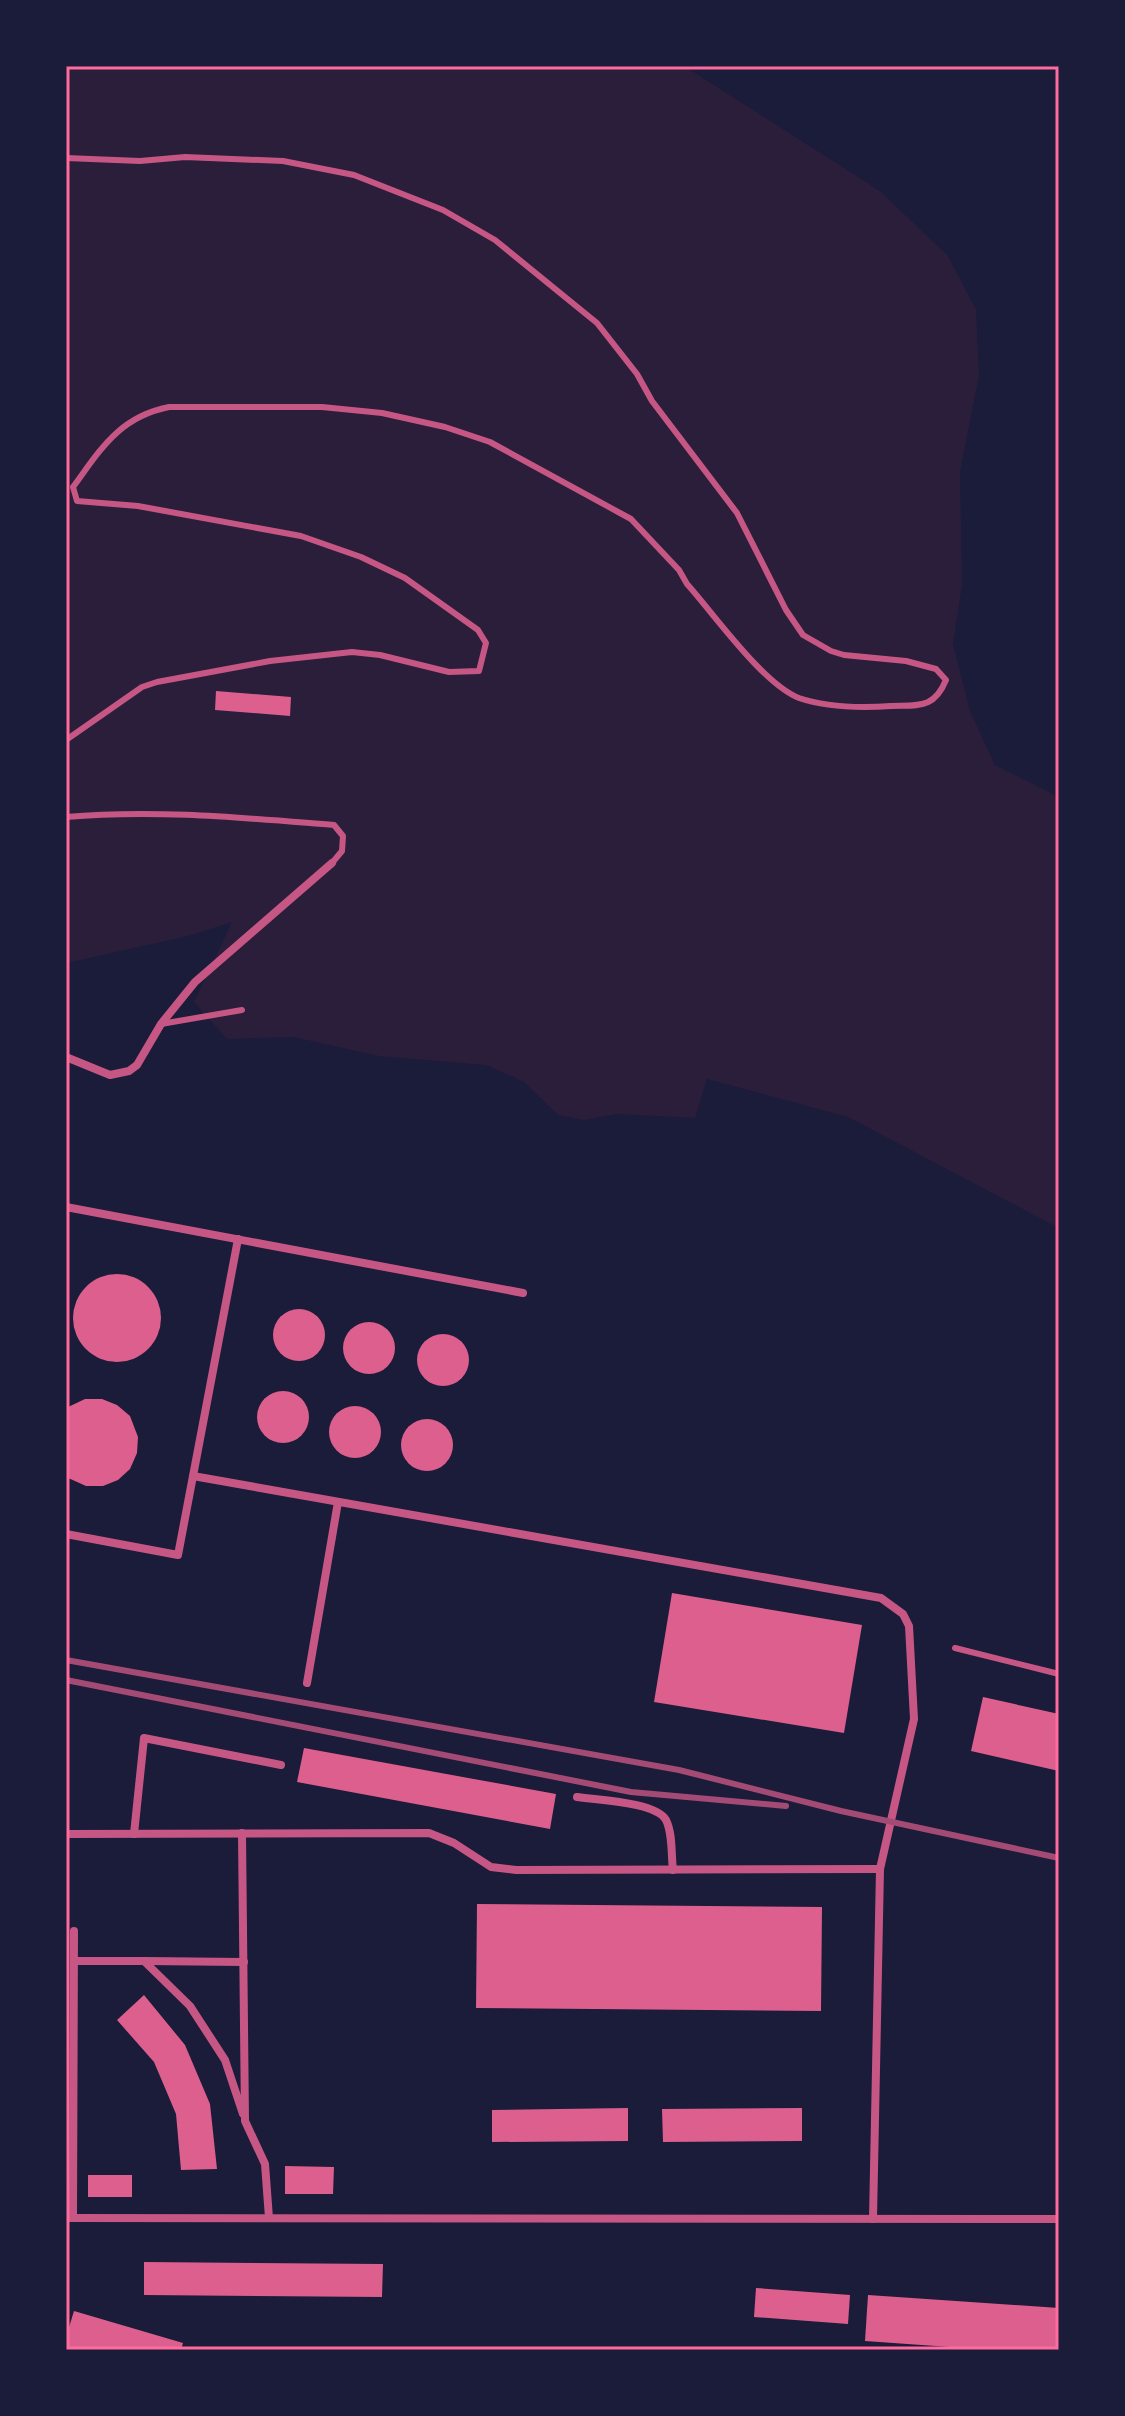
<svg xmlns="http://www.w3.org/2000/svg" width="1125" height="2416" font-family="'Fira Sans Condensed',sans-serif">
  <rect width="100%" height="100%" fill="#1b1b3a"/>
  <polygon fill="#2a1e3b" points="66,66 684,66 880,191 948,256 976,310 979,375 960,472 962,585 953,644 970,711 995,765 1059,797 1059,1228 848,1117 707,1079 695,1118 616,1114 584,1120 558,1115 524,1082 486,1065 379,1056 293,1037 227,1039 194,1002 232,922 192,935 66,963"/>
  <g fill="#dd5f8e">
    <polygon points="216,691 291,697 290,716 215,710"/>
    <circle cx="117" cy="1318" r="44"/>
    <circle cx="299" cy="1335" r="26"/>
    <circle cx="369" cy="1348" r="26"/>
    <circle cx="443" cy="1360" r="26"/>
    <circle cx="283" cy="1417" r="26"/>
    <polygon points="85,1399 102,1399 117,1405 130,1416 138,1437 137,1453 130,1469 118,1480 103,1486 86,1486 66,1477 66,1408"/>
    <circle cx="355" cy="1432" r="26"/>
    <circle cx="427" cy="1445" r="26"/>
    <polygon points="672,1593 862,1625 844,1733 654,1702"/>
    <polygon points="983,1697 1059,1714 1059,1771 971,1751"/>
    <polygon points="304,1748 556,1794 550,1829 297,1782"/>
    <polygon points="477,1904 822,1907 821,2011 476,2008"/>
    <polygon points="144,1995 185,2045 210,2104 217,2169 181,2170 176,2114 154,2062 117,2020"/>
    <polygon points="628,2108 628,2141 492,2142 492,2110"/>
    <polygon points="802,2108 802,2141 663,2142 662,2109"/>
    <polygon points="285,2166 334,2167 333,2194 285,2194"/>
    <rect x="88" y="2175" width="44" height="22"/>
    <polygon points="144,2262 383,2264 382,2297 144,2295"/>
    <polygon points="756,2288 850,2295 848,2324 754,2317"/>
    <polygon points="868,2295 1059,2308 1059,2350 992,2350 865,2341"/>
    <polygon points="74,2311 183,2343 181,2350 66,2348 66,2337"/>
  </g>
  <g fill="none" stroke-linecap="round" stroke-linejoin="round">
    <g stroke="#c65784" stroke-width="6">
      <path d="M66,158L140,161L185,157L283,161L354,175L443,210L495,240L597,323L637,374L652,401L737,513L786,610L803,635L831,651L844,655L906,661L936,669L946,680C934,709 919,705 891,706C861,708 828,708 799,698C763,684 714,614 687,584L679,570L631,519L490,442L445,427L382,413L322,407H169C119,417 101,449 73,487L77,501L138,506L301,536L361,557L405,578L478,630L486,643L479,671L449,672L380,655L352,652L270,661L157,682L142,687L66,740"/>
      <path d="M66,817C155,809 245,818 334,825L343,836L342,851L332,863"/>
      <polyline points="161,1024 242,1010"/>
      <polyline points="955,1648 1059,1674"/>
    </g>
    <g stroke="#c65784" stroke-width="8">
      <polyline points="66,1057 110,1075 129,1071 137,1065 161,1024 195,982 332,863"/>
      <polyline points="66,1207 523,1293"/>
      <polyline points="193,1476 881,1598 903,1614 909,1626 914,1719 880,1869 873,2219"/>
      <polyline points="66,1534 178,1555 238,1239"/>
      <polyline points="307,1683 338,1502"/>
      <path d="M577,1797C597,1800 656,1802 666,1820C673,1834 671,1855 673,1870"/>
      <polyline points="242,1833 245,2121 265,2164 269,2218"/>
      <polyline points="66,1834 429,1833 454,1843 491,1867 516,1870 880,1869"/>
      <polyline points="134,1834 144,1738 281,1765"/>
      <polyline points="74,1961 144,1961 190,2006 225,2060 243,2114"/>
      <polyline points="144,1961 244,1962"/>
      <polyline points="66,2218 1059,2219"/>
      <polyline points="73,2218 74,1931"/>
    </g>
    <g stroke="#a44b75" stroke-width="6">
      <polyline points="66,1660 679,1770 841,1811 1059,1858"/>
      <polyline points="66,1680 631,1792 786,1806"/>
    </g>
  </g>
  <rect width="1125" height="2416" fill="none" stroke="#1b1b3a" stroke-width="136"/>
  <rect x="68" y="68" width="989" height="2280" fill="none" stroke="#ff6b9d" stroke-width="3"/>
</svg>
